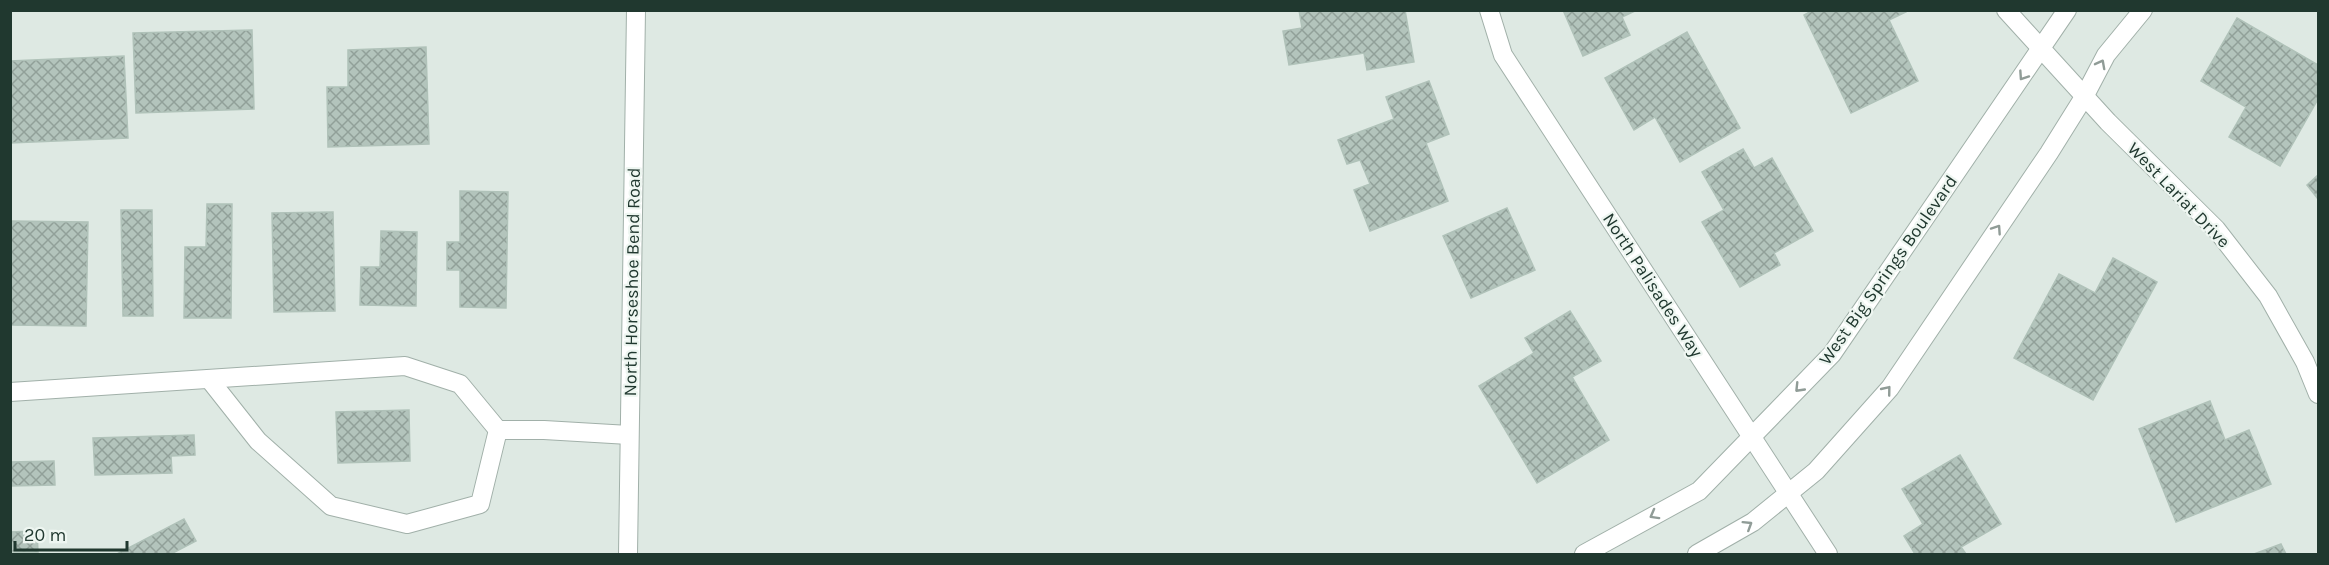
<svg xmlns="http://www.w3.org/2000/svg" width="2329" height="565" font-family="Karla,sans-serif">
  <defs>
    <pattern id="building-cross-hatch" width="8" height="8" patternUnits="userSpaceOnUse" patternTransform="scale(1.5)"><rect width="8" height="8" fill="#b3c4bc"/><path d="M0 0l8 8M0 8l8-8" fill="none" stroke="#91a099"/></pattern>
  </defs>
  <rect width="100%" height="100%" fill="#dee9e3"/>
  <g fill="url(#building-cross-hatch)" stroke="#b0c2b9" stroke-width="1.5">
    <polygon points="1299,10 1405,10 1414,62 1367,70 1364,53 1289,65 1283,31 1302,28"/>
    <polygon points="1563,10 1637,10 1622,17 1630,35 1583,56"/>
    <polygon points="1813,10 1905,10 1906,12 1889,20 1918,81 1851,113 1804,15"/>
    <polygon points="2237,18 2318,65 2318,99 2280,166 2229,137 2246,107 2201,81"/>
    <polygon points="252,30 254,109 136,113 133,33"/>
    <polygon points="1687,32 1740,128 1680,162 1655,117 1634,130 1605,78"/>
    <polygon points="426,47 429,144 328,147 327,87 348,87 348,50"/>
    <polygon points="124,56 128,138 10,143 10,61"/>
    <polygon points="1429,81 1449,134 1426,143 1448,201 1370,231 1354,190 1370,184 1360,160 1347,164 1338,140 1394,119 1386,97"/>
    <polygon points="1743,149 1754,168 1772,158 1813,231 1774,253 1780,265 1740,287 1702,222 1724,210 1702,172"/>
    <polygon points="2318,175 2318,199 2307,185"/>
    <polygon points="460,191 508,192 506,308 460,307 460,270 447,270 447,242 460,242"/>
    <polygon points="207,204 232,204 231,318 184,318 185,247 206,247"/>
    <polygon points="1507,208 1535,270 1471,298 1443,236"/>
    <polygon points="121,210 152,210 153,316 123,316"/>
    <polygon points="333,212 335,311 274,312 272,213"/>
    <polygon points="10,221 88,222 86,326 10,325"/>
    <polygon points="381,231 417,232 416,306 360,305 361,267 380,267"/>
    <polygon points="2113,258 2157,282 2093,400 2014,358 2059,274 2095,293"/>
    <polygon points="1570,311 1601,361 1572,377 1609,440 1537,483 1479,386 1534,353 1525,338"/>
    <polygon points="2210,401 2225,440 2249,430 2271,484 2176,522 2139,429"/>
    <polygon points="409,410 410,461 338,463 336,412"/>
    <polygon points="194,435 195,455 171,456 172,473 95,475 93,438"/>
    <polygon points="1960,455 2001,524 1961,547 1966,554 1915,554 1904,536 1923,524 1902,489"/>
    <polygon points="54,461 55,485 10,486 10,462"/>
    <polygon points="184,519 196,541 171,554 117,554"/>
    <polygon points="37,531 38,552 10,552 10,532"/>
    <polygon points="2281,544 2286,554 2254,554"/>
  </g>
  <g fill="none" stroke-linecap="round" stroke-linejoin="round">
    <g stroke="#a1b0a9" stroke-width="20">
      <g id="service">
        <polyline points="209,379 258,441 331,506 407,524 480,504 498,430"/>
        <polyline points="10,392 405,366 460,384 498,430 544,430 629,435"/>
      </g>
    </g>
    <g stroke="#a1b0a9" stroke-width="20">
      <g id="minor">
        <polyline points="1489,10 1503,55 1828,554"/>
        <polyline points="2006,10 2108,122 2216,229 2268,296 2305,362 2318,394"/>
      </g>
    </g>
    <g stroke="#a1b0a9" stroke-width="20">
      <g id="tertiary">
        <polyline points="628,554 636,10"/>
        <polyline points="1584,554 1699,491 1832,354 2067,10"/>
        <polyline points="1697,554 1753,522 1816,471 1890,388 2049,153 2084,97 2106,55 2143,10"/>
      </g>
    </g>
    <use href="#service" stroke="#fff" stroke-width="18"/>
    <use href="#minor" stroke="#fff" stroke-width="18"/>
    <use href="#tertiary" stroke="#fff" stroke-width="18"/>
  </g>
  <defs><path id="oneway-chevron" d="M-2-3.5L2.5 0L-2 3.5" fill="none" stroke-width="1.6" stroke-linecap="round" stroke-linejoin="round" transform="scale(1.5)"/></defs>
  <g stroke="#909c97">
    <use href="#oneway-chevron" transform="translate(2101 64) rotate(-62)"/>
    <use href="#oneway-chevron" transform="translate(2023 76) rotate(124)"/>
    <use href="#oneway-chevron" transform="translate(1997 229) rotate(-56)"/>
    <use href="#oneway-chevron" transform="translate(1799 388) rotate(134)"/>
    <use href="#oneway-chevron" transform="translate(1887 390) rotate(-51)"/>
    <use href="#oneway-chevron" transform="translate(1654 515) rotate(151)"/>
    <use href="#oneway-chevron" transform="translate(1748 525) rotate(-32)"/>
  </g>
  <g text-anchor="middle" stroke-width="4.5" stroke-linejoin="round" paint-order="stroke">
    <g font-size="18" fill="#20382f" stroke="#eef6f1">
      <text transform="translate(2179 195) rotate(46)" y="6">West Lariat Drive</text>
      <text transform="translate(1888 270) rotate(-55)" y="6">West Big Springs Boulevard</text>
      <text transform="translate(632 282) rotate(-89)" y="6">North Horseshoe Bend Road</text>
      <text transform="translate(1653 285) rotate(57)" y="6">North Palisades Way</text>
    </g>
  </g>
  <rect width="2329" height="565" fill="none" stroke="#20382f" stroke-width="24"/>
  <path d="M15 541v9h112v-9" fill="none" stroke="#20382f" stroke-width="3"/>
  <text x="24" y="541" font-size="18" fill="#20382f" stroke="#eef6f1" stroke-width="4.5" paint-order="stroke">20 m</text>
</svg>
